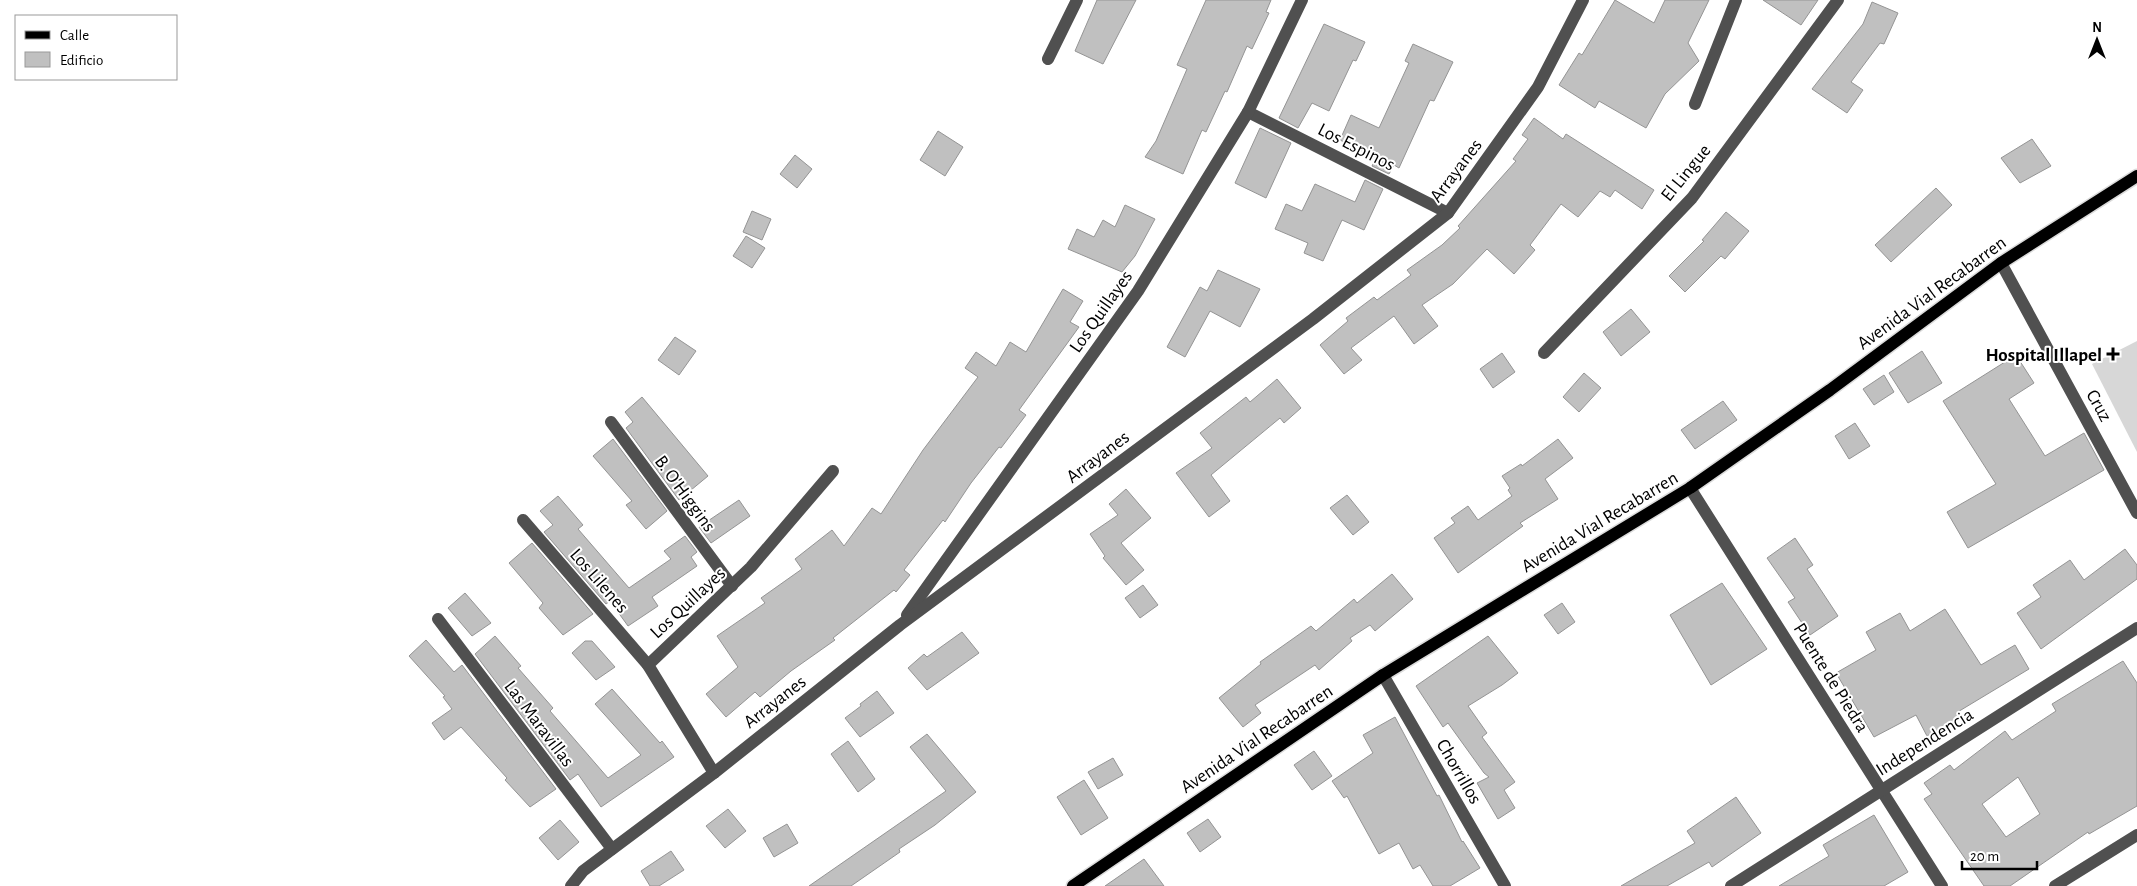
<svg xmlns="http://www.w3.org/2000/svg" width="2137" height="886" font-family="'Alegreya Sans',sans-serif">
  <rect width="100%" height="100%" fill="#fff"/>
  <polygon fill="#d7d7d7" points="2137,341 2137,452 2092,364"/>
  <g fill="#c0c0c0" stroke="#949494" fill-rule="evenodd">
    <polygon points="1097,0 1136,0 1103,64 1075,51"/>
    <polygon points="1206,0 1271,0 1266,12 1269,13 1252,49 1247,46 1227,92 1225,91 1206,132 1202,130 1183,174 1145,157 1156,141 1187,69 1177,65"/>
    <polygon points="1615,0 1654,23 1665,0 1709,0 1688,43 1699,61 1665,94 1646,128 1599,101 1595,108 1559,85 1579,53 1582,55"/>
    <polygon points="1763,0 1818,0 1801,25"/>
    <polygon points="1872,2 1898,13 1884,44 1880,43 1851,82 1863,90 1847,113 1812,89 1863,24"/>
    <polygon points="1324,24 1365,42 1356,61 1353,60 1329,111 1312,103 1298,128 1279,118"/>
    <polygon points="1413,44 1453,62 1434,101 1430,100 1399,168 1394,165 1389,174 1372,166 1376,158 1340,140 1351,115 1379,128 1409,63 1405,61"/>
    <polygon points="1534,118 1563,139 1566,134 1654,190 1642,209 1615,190 1610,197 1600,191 1578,217 1561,204 1530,245 1535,250 1514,274 1487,249 1453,284 1422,305 1438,326 1414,344 1394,316 1351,348 1362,360 1344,374 1320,345 1348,321 1346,318 1374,297 1377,300 1411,275 1407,270 1442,245 1460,228 1458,226 1516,161 1513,159 1528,139 1522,135"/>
    <polygon points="1260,128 1291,143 1266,198 1235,183"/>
    <polygon points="938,131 963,147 945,176 920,160"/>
    <polygon points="2032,139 2051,166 2020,183 2001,158"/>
    <polygon points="795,155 812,169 797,188 780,174"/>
    <polygon points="1365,180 1383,189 1364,230 1342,220 1323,261 1304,253 1308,243 1275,229 1286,204 1302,211 1315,184 1355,202"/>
    <polygon points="1936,188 1952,205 1891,262 1875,245"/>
    <polygon points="1125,205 1155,219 1135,256 1122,272 1068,249 1077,229 1094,237 1103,220 1115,227"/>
    <polygon points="752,211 771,219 762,240 743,232"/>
    <polygon points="1726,212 1749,231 1725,259 1721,256 1685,292 1669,276 1704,241 1702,240"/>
    <polygon points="746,236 765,248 752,268 733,256"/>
    <polygon points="1218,270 1260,289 1240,327 1210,311 1185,357 1167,347 1200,287 1207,291"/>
    <polygon points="1063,289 1083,301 1070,322 1079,327 1019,410 1026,415 1001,448 999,447 971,483 945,522 943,520 904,570 910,575 896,592 894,590 833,638 835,640 791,671 760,697 755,692 726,717 706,694 738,667 717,636 765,603 761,598 802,569 795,559 832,530 844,546 872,508 881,514 923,450 978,377 965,368 976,352 996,366 1010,342 1026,352"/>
    <polygon points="1631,309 1650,332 1621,356 1603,332"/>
    <polygon points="675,337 696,351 679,375 658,360"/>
    <polygon points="1922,351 1942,383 1908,403 1889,373"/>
    <polygon points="1502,353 1515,372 1493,388 1480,369"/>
    <polygon points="2016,355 2034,383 2009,399 2045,456 2084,433 2104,470 1968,548 1947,512 1996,484 1943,401"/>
    <polygon points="1584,373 1601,388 1579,412 1563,397"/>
    <polygon points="1884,375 1894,392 1874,405 1863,389"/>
    <polygon points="1277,379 1301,408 1284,423 1280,418 1211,475 1230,501 1209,517 1176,473 1212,448 1200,433 1246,397 1250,402"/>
    <polygon points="642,397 708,476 679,500 626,428 633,422 625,412"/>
    <polygon points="1723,401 1737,420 1695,449 1681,430"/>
    <polygon points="1855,423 1870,446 1849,459 1835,436"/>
    <polygon points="613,439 667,511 646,529 626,505 632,501 593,456"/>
    <polygon points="1558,439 1573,458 1545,479 1558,499 1520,523 1523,526 1458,573 1434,538 1455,523 1451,518 1468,506 1478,520 1512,496 1508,490 1510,488 1502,476 1521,464 1522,466"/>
    <polygon points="1126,489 1151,518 1121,543 1144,570 1126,585 1103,558 1105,556 1090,534 1118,515 1109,504"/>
    <polygon points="1347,495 1369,522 1353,535 1330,508"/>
    <polygon points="558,496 583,525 578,529 629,588 671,559 664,551 685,536 697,552 691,557 697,566 652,597 658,606 628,626 610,601 606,604 544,532 553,525 540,511"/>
    <polygon points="739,500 750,516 711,543 699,527"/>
    <polygon points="1795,538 1813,565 1807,569 1838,616 1810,635 1788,602 1795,598 1767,558"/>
    <polygon points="532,543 593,614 563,635 539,608 543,603 509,563"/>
    <polygon points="2125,549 2137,565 2137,579 2041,649 2017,613 2041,597 2033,585 2070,560 2084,580"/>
    <polygon points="1392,574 1413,599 1375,631 1370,625 1350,638 1352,641 1319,670 1315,665 1255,705 1261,713 1243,727 1219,698 1261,664 1260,662 1311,626 1316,631 1354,599 1357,603"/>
    <polygon points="1722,583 1767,649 1711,685 1670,615"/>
    <polygon points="1143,585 1158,605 1140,618 1125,598"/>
    <polygon points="465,593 491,623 472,636 448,608"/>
    <polygon points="1562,603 1575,622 1558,634 1544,615"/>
    <polygon points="1945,609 1981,665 2015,645 2029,669 1956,713 1960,718 1927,736 1916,715 1874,737 1836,673 1876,650 1866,632 1900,613 1910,631"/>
    <polygon points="962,632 979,653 927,690 908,668 924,654 927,657"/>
    <polygon points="495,636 521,666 518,668 553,708 550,711 608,778 641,755 595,704 612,689 660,743 662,741 674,757 601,807 578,774 570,780 475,654"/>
    <polygon points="1488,636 1518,673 1502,685 1468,706 1487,733 1482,737 1515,782 1504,790 1515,808 1498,819 1477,783 1489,777 1484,773 1448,723 1443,727 1416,686"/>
    <polygon points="426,640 454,672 462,665 556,789 530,807 505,780 507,778 461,727 444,740 432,723 452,709 443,697 445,696 409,656"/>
    <polygon points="585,641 592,641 615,667 596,680 572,653"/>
    <path d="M2123,661L2137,683V806L2089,834L2088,832L2010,886H1984L1924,799L1932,794L1924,783L1950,765L1954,770L2005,731L2012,740L2056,711L2052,704ZM2018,777L2040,814L2006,837L1982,804Z"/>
    <polygon points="877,691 894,713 860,737 845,718 861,706 860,704"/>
    <polygon points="1395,717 1437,796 1439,795 1462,842 1463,841 1480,868 1450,886 1433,886 1420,865 1413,869 1399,843 1379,854 1347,796 1344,798 1332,781 1373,753 1363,735"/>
    <polygon points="927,734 976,792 935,825 899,849 900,852 851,886 809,886 946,791 910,747"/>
    <polygon points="848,741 875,779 858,792 831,754"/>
    <polygon points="1314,751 1332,776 1312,790 1294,765"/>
    <polygon points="1113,758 1123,775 1098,789 1088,772"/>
    <polygon points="1084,780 1108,818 1081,835 1057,797"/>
    <polygon points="1736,797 1761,833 1712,867 1709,862 1667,886 1621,886 1695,843 1687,831"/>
    <polygon points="728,809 746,831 725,848 706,826"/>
    <polygon points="1874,815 1908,872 1884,886 1779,886 1829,856 1823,845"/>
    <polygon points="1208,819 1221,837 1200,852 1187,833"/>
    <polygon points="560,820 579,842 558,860 539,838"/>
    <polygon points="787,824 798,843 774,857 763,838"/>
    <polygon points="671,851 684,870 659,886 650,886 641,871"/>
    <polygon points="1144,859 1164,886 1105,886"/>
  </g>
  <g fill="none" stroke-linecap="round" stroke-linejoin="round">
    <g stroke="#dbdbdb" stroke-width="15">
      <polyline id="major" points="1073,886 1383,675 1690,488 1830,390 2001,263 2137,176"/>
    </g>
    <g stroke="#505050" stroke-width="12">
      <polyline points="1048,59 1077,0"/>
      <polyline points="1695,104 1736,0"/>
      <polyline points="1248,112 1448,213"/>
      <polyline points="2001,263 2137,513"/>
      <polyline points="1544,353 1692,198 1838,0"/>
      <polyline points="611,422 732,586"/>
      <polyline points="1690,488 1942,886"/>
      <polyline points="523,520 648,665"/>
      <polyline points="907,615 1138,291 1248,112 1302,0"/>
      <polyline points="438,619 612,849"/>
      <polyline points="1383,675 1505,886"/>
      <polyline points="714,773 648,665 751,567 833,471"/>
      <polyline points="571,886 583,871 714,773 900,625 1313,319 1448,213 1538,87 1583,0"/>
      <polyline points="1731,886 2137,628"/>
      <polyline points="2055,886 2137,835"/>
    </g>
    <use href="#major" stroke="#000" stroke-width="12"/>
  </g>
  <path fill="#000" stroke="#fff" stroke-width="2" d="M2110.5 346.5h5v5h5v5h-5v5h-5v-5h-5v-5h5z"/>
  <g text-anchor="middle" stroke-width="4" stroke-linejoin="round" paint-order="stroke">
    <g font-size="19" fill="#000" stroke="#fff">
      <text transform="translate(1357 146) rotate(27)" y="7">Los Espinos</text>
      <text transform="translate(1455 170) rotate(-53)" y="7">Arrayanes</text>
      <text transform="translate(1685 172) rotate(-51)" y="7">El Lingue</text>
      <text transform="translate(1931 292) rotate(-36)" y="7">Avenida Vial Recabarren</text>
      <text transform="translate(1100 311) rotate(-55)" y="7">Los Quillayes</text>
      <text transform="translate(2100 405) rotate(61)" y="7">Cruz</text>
      <text transform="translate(1097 456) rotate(-37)" y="7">Arrayanes</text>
      <text transform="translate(686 493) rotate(54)" y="7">B. O'Higgins</text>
      <text transform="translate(1599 521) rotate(-31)" y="7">Avenida Vial Recabarren</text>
      <text transform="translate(600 580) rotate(49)" y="7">Los Lilenes</text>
      <text transform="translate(687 602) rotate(-43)" y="7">Los Quillayes</text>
      <text transform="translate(1832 677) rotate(58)" y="7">Puente de Piedra</text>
      <text transform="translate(774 701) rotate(-38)" y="7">Arrayanes</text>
      <text transform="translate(540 723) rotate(53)" y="7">Las Maravillas</text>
      <text transform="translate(1256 738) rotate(-34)" y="7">Avenida Vial Recabarren</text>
      <text transform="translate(1924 741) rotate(-32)" y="7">Independencia</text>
      <text transform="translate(1460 771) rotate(60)" y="7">Chorrillos</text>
    </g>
    <g font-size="19" font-weight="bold" fill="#000" stroke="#fff" text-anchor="end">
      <text x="2102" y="361">Hospital Illapel</text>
    </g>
  </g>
  <rect x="15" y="15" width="162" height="65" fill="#ffffff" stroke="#999999"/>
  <rect x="25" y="31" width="25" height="8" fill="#000000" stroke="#999999"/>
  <text x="60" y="40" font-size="15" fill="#000000">Calle</text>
  <rect x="25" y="52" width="25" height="15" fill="#c0c0c0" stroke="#999999"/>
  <text x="60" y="65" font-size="15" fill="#000000">Edificio</text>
  <g transform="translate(2097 40)" stroke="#ffffff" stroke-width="4" paint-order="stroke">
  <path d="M0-4L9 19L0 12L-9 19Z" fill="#000000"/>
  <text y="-8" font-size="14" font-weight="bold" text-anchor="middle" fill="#000000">N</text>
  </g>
  <path d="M1962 861v8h75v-8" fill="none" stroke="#000000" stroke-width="2.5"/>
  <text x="1970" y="861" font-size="15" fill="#000000" stroke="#ffffff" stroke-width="4" paint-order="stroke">20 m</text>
</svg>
